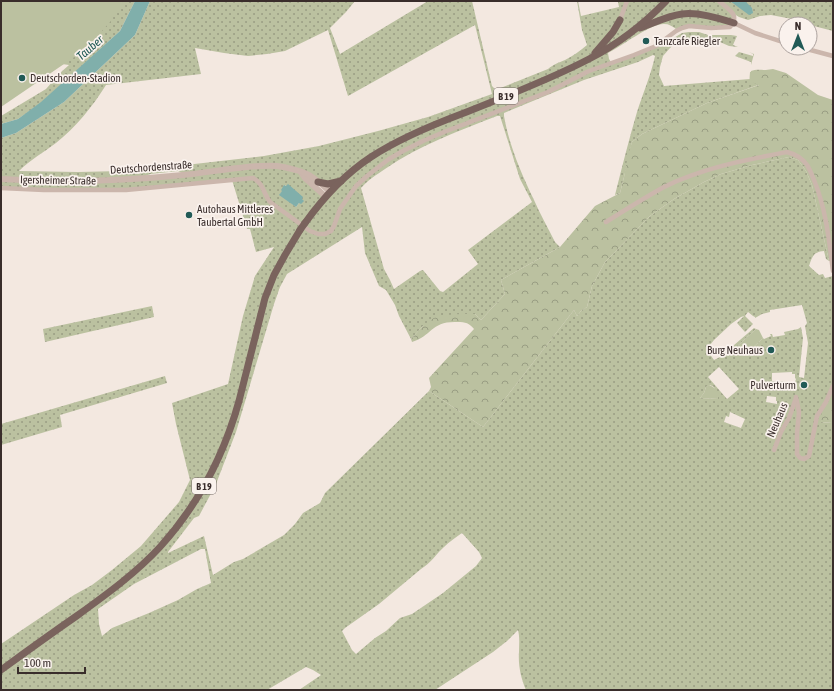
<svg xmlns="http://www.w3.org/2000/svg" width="834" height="691" font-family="'Asap Condensed',sans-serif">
  <defs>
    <pattern id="grass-dots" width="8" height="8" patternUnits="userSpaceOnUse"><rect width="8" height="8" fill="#bbc1a0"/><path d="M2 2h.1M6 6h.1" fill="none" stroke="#999d83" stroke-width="1.8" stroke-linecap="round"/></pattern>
    <pattern id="forest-crowns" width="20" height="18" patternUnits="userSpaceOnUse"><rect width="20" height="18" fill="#bbc1a0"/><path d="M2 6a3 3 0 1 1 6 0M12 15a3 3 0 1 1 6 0" fill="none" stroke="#999d83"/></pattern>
  </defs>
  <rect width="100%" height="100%" fill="#f3e8e0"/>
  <g fill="url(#grass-dots)" fill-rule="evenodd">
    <polygon points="86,1 135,1 120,31 42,102 18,119 1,124 1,116 46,89 60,73 69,65 48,62 1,27"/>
    <path d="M150,1H355L346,12L330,28L340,54L428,1H472L492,86L495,89H498L548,69C554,64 558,63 565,60C573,56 580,51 587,45L582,30L577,1H578L581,16L619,7L618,2H620L621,1H833V31L810,25V24H807L792,19L771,15L760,16L748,20L739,17L734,14L730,27L696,26L676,29C672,26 669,24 664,24C650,24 622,46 608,53L609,59L611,62L656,46L673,33L667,42L682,33L689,32H699L708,35H731L737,36L733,45L738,47L729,46L720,42L707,40L695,39L677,43L670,48L663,56L660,67L659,75L664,86L750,79L751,71C760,67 777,73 787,75L707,103L642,134L632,142L624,177L620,193L615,195C622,167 629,139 637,112C643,93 651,75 655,56L653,55L638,62L584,80L504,113V116C509,145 521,173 534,200C540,214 548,228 555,242L560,247L501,280L505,294L481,320L475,314L423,326L411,339L399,316L395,305L386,290L379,286L365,253L362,227L287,274L280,287L274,304L236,432L216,484L199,516L194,518L168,552V553L204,536L213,575L234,562L243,559L284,535L295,524L303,513L320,503L325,493L429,391L483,427L574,310L577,316L581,311L587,307L592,286L605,262L650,216L674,199L704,182L721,174L752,165L789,157L798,160L806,171L812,185L829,261L826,259L824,251C813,252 812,257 809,266L819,275L823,274L825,278L833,276V386L821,422L831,423L833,421V690H526C521,679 518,665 519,652C519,645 520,638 518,630L507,641L493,652L435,690H299L321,675L313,670L306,667L267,690H1V644L74,595L92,585L112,570L141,546L179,502L190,480L176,424L172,403L228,384L243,316L255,276L274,247L256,252L250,229H247L232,180L126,190L1,188V138L16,133L64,102L135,35ZM475,25L492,94L428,117L378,131L319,146L264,156L168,167L122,171L78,172L19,171C30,160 44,152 56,143C76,127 93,106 106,85L201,74L195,48L224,53L248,56L267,54L285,51L328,30L348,96ZM497,116H500L520,179L532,202L468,250L478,264L443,292L440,291L423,270L420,271L394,289L390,280L384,269L361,188C368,180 376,175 385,169C419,145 459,131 497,116ZM178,171L186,175L142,178L150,174ZM308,174L331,184L340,182L326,197ZM285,185L299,203L296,207L280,194L283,191ZM802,305L807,323L805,326L808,343L804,378L799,377L803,338L801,327L798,329L784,332L785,335L773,337L772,334H770L771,336L764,339L763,338L744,356L733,350L756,329L754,328L720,357L714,360L709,353L710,345L714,340L731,324L741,317L744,316L737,323L745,332L753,324L745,316L748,312L753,316L755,317V318L762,314L770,312V310ZM719,367L739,389L727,399L708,377ZM792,372V374H795V378L796,379L795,382L794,384L792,382L772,381V373ZM710,385L714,387L718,399L700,398L704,393L706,387ZM767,396L776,397V401H777V404L766,402ZM730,412L745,419L741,428L724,422L726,416L729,417ZM462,533L479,552L482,558L476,566L443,593L412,614L400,618L386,631L375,638L356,654L352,650L342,631L345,628L379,604L421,569C431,563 436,554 444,547C449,542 456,537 462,533ZM201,549H205L211,583L197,589L178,600L149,613L112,628L102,636L99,624L98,609L134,584Z"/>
    <polygon points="739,52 753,56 753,54 749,52 754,54 751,65 751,62 735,56"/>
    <polygon points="152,306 154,317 45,342 43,329"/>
    <polygon points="165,376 167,383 60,415 62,427 1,445 1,424"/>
  </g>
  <g fill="url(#forest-crowns)">
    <path d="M773,69L786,73L818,95L833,100V271L832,261H829L812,185L806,171L798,160L789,157L752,165L721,174L704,182L674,199L650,216L605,262L592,286L587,307L581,311L577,316L574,310L483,427L429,391L431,387L429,378L474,329C469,323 466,322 457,322C431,321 432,336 412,342L411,339C418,332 425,322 434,318C441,314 466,314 475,314L481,320L505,294L501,280L560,247L595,206L620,193L624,177L628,155L632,142L642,134L707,103L759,85C749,80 749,85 750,72Z"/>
    <polygon points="833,386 833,421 832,423 821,422 822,408"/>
  </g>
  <g fill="#bbc1a0">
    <polygon points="1,1 124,1 110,22 86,49 1,107"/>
    <polygon points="756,329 759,330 763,338 744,356 744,358 741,360 733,350"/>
    <path d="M709,385C717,388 718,392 718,399L700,398L704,393L706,387Z"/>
  </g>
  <g fill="#80afab">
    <polygon points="135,1 150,1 135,35 64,102 16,133 1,138 1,124 18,119 41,102 120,31"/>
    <polygon points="730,1 745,1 752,8 753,13 749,15"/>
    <polygon points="288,184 303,197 302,199 304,201 301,204 299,203 296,207 279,195 282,191 281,190 284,185 286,186"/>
  </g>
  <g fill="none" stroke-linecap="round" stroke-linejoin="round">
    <g stroke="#cbb6ac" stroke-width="4.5">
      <polyline points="620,20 627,1"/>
      <polyline points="734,23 755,33 786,43"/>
      <polyline points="803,48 833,56"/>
      <path d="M1,188L44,190H126L253,178C264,184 263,193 270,202L310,231L318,234H325L331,231L334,226L340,209L356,186L367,176L389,159L403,151L423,141L444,132L548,92L589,71L634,55L656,46L676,31L682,28L689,26L711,28L730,27C741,15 728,9 719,1"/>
      <path d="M606,222C625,210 644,198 664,187C702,168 745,160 787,152C795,154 802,158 807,165C810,170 812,175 814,180C826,209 829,240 833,271"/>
      <polyline points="796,397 799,412 797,433 797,454 800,458 804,459 809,456 817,416 826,402 833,386"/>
      <polyline points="774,450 781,432 789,418 796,398"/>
    </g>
    <g stroke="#cbb6ac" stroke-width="6">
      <polyline points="301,172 305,178 326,197"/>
      <path d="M1,179C62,183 123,181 183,175C204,173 225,169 247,167C257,166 267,165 277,166C285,167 302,171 309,175C317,180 324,186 330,192"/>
    </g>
    <g stroke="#7a635d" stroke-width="7">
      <path d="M640,28C654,23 667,16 682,14C698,12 718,18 734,23"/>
      <polyline points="595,53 613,32 620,20"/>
      <polyline points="318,182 328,184 341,181"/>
      <path d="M305,223C323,198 345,174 371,157C400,138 432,125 464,113C506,96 549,80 589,59C618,44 644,24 666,1"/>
      <path d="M1,670C27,651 52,633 78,615C107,594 136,573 160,547C198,505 224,455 239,401L265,298L274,275L285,255L300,230"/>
    </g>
    <polyline stroke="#7a635d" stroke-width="7" points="300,230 305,223"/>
  </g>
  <g fill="#215a56" stroke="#faf2ed" stroke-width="1.5">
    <circle cx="646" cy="41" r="4"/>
    <circle cx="22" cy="78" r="4"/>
    <circle cx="189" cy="215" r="4"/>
    <circle cx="771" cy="350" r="4"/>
    <circle cx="804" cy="385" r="4"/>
  </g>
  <g text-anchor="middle" stroke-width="3.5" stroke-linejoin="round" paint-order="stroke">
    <g fill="#faf2ed" stroke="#736865" stroke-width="1">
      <rect x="494" y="88" width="24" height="16" rx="3"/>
      <rect x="192" y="478" width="24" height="16" rx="3"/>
    </g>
    <g font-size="10" font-weight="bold" fill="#392d2b">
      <text x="506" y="100">B 19</text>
      <text x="204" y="490">B 19</text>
    </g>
    <g font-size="11" fill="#392d2b" stroke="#faf2ed" text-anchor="start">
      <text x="654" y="45">Tanzcafe Riegler</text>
      <text x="30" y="82">Deutschorden-Stadion</text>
      <text x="197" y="213">Autohaus Mittleres<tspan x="197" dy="13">Taubertal GmbH</tspan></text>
      <text x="763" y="354" text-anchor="end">Burg Neuhaus</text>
      <text x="796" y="389" text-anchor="end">Pulverturm</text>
    </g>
    <g font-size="11" fill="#392d2b" stroke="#faf2ed">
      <text transform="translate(151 167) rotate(-4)" y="4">Deutschordenstraße</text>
      <text transform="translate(58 180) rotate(1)" y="4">Igersheimer Straße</text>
      <text transform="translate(777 420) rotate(-67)" y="4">Neuhaus</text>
    </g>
    <g font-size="12" font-style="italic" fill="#215a56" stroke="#faf2ed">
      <text transform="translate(90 48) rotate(-41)" y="4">Tauber</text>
    </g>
  </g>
  <rect width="834" height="691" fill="none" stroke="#392d2b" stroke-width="4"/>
  <g transform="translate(798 36)"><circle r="19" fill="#faf2ed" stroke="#ada39f"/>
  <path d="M0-3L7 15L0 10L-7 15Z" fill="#215a56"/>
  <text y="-6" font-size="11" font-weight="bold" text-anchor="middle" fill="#392d2b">N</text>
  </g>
  <path d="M18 667v6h67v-6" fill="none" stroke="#392d2b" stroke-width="2"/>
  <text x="24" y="667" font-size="12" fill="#392d2b" stroke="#faf2ed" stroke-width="3" paint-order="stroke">100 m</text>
</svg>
